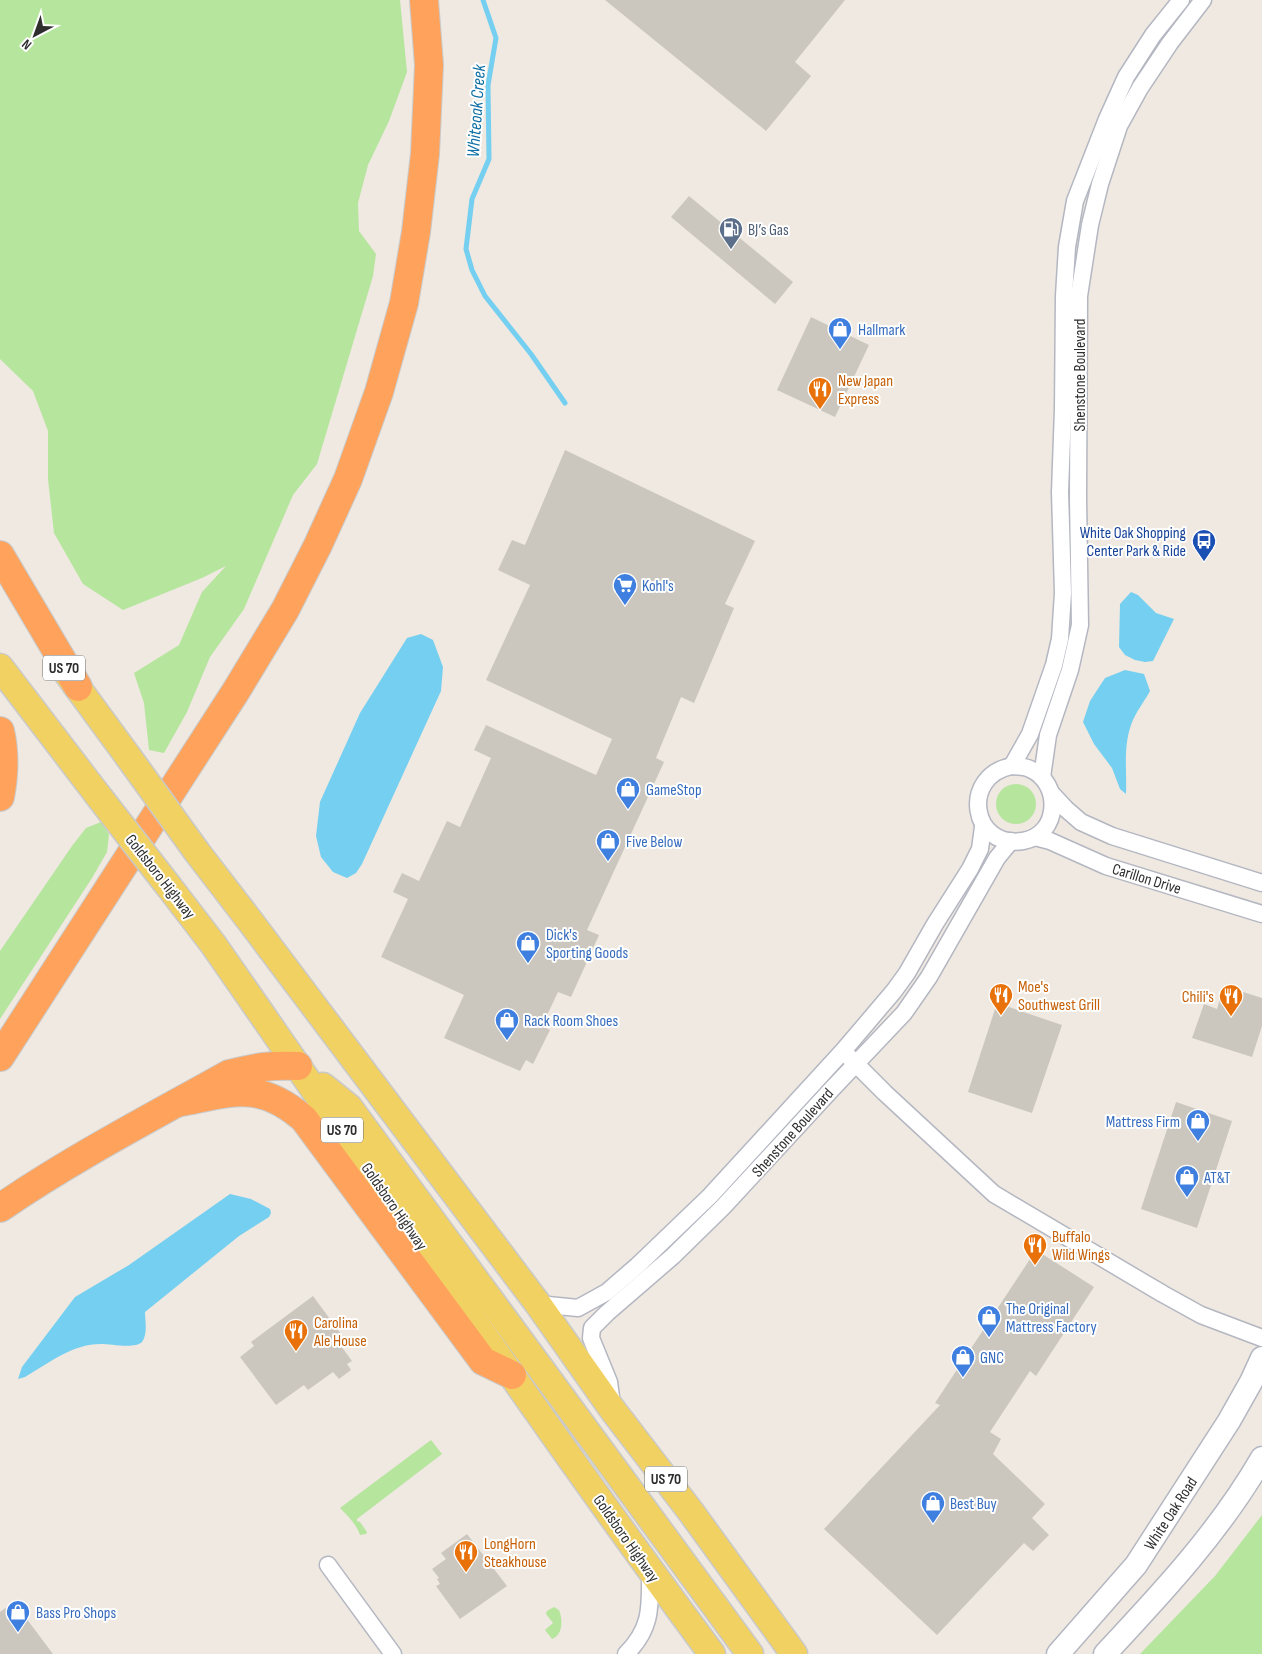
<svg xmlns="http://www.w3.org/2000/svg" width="1262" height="1654" font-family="'Sofia Sans Condensed',sans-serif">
  <rect width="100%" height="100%" fill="#efe9e1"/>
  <g fill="#b6e59e">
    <polygon points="0,0 400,0 407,72 389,121 368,165 358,203 359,231 376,254 373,276 317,464 293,495 244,609 210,657 187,712 164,753 149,750 144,703 134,673 179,645 202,592 226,566 202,578 123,610 83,584 54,533 48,479 48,431 33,391 0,359"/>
    <circle cx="1016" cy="804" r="20"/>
    <polygon points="101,822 109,834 107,852 92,878 0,1019 0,951 72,846 86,828"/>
    <path d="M431,1440L442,1454L357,1519V1521L360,1522L367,1532L366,1534L360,1535C357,1525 348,1516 340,1508Z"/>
    <polygon points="1262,1515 1262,1654 1140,1654 1215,1576"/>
    <path d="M554,1607L559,1610C563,1620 563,1635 552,1639L545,1630L553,1623L546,1614L547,1611Z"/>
  </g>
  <g fill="#75cff0">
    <polygon points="1131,592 1138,595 1156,613 1174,619 1153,661 1145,662 1135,660 1125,655 1119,647 1120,604"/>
    <polygon points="421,634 433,640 443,667 441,691 362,864 356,873 347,878 333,872 321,857 316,836 320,802 360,713 407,638"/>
    <path d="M1125,670L1144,674L1150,691C1144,702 1135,713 1131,725C1123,748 1127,771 1126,794L1120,789L1112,768L1094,744L1083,722L1090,701L1105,678Z"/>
    <path d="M230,1194L251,1199L270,1209L271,1213L269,1217L239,1236L145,1312C145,1320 148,1334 142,1342C135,1349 111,1344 101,1344C72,1344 49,1363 25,1377L18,1379L22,1367L75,1297L129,1265Z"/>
  </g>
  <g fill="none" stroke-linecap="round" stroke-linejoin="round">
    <polyline stroke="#75cff0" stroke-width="5" points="483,0 496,38 488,85 489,159 472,199 466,249 472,270 485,296 531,354 565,403"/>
  </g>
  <g fill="#cbc7bf">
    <polygon points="605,0 845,0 795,62 811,76 766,131"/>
    <polygon points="689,196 793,282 775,304 671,217"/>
    <polygon points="811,317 869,345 835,417 777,390"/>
    <polygon points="565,450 755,541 725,604 734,608 694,703 681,697 656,758 664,762 587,930 599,935 571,997 558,992 542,1026 550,1030 533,1064 526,1060 520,1071 444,1038 464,995 381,957 408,899 393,892 402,873 419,881 447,821 460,827 491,758 474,750 486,725 596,775 612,739 486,680 530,585 498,570 512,540 525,545"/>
    <polygon points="1224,986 1262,998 1262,1026 1252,1057 1192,1038 1204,1004 1217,1009"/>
    <polygon points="997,1003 1062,1025 1032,1113 968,1092"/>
    <polygon points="1176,1102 1232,1121 1197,1228 1141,1209"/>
    <polygon points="1036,1250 1094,1287 1036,1376 1030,1371 990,1432 1001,1439 993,1454 1045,1504 1032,1518 1049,1535 1033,1551 1024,1543 937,1635 824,1529 940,1405 935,1403"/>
    <polygon points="313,1296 347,1342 341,1346 352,1361 347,1364 351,1370 339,1379 333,1372 308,1390 304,1385 276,1405 240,1357 254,1346 251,1342"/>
    <polygon points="467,1534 507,1586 460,1619 436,1586 440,1584 437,1579 439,1578 432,1569 446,1559 441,1553"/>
    <polygon points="14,1602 53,1654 0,1654 0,1612"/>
  </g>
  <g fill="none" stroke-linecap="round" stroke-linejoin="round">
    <g stroke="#b4b7c1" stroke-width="19">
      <g id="street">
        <polyline points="1012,766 1030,734 1054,665 1060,639 1063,593 1060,492 1063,409 1064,296 1067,247 1075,201 1107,119 1126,77 1153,35 1181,0"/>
        <path d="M1012,766C1018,767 1024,766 1030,769C1062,783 1060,835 1023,841C971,849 960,776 1012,766Z"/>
        <polyline points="1042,777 1048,735 1070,670 1080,625 1078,498 1079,296 1090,225 1100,184 1119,126 1140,88 1170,43 1203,0"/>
        <polyline points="1052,794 1066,809 1081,822 1112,836 1262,883"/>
        <polyline points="1035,837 1050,841 1106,866 1262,914"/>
        <polyline points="848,1056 885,1093 994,1194 1163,1294 1201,1315 1262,1338"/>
        <polyline points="538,1304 578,1308 607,1292 637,1266 710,1196 843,1051 894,991 907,973 935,924 970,869 980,849 983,827"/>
        <polyline points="612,1404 609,1382 591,1338 592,1328 607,1313 673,1256 723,1207 831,1090 904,1013 929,977 997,858 1011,841"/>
        <polyline points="328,1565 393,1654"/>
        <path d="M626,1654C653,1627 650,1605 650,1570"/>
      </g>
    </g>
    <g stroke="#b4b7c1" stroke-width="25">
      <g id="secondary">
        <polyline points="1058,1654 1136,1565 1229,1421 1251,1382 1262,1358"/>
        <path d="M1105,1654C1162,1593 1220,1531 1262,1458"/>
      </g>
    </g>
    <g stroke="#c9c9c9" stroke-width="29">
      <g id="primary">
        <polyline points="0,667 100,798"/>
        <polyline points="64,669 127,755"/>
        <polyline points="197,852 250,921 538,1304 612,1409 691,1512 794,1654"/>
        <path d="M170,888L213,944C378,1181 540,1422 712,1654"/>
        <polyline points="323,1086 349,1107 750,1654"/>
      </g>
    </g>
    <g stroke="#c9c9c9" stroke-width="30">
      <g id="highway">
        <polyline points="0,555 78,687"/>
        <path d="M0,731C5,752 4,776 0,797"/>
        <polyline points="0,1057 236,691 285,610 318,545 348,479 379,392 404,303 416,232 425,154 429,65 424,0"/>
        <path d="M177,1103C231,1093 258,1079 304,1119L483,1361L512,1375"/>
        <path d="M0,1208C73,1158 152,1117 229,1074C256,1067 271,1065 298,1066"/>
      </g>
    </g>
    <use href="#street" stroke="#fff" stroke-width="16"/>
    <use href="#secondary" stroke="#fff" stroke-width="22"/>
    <use href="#primary" stroke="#f2d163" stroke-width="26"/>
    <use href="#highway" stroke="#ffa35c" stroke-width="28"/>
    <g stroke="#c9c9c9" stroke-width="29" stroke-linecap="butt">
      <g id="primary-bridge">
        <polyline points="127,755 197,852"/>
        <polyline points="100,798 170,888"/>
      </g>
    </g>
    <use href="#primary-bridge" stroke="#f2d163" stroke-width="26"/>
  </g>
  <defs>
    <g id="fuel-pin" transform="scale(1.25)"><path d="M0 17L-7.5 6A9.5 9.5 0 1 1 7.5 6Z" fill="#5c6f8a" stroke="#fff"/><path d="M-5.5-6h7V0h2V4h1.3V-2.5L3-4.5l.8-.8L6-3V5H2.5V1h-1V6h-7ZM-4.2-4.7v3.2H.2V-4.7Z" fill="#fff"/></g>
    <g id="shop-pin" transform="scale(1.25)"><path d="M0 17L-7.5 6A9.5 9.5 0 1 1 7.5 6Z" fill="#3f7fe0" stroke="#fff"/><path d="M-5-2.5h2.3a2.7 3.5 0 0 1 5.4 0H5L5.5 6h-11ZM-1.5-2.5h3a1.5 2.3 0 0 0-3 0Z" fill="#fff"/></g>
    <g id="restaurant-pin" transform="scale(1.25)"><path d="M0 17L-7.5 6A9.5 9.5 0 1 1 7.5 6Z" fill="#e8710a" stroke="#fff"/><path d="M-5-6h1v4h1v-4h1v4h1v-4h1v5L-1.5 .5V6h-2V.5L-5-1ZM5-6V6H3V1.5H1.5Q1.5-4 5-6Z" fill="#fff"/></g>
    <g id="bus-pin" transform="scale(1.25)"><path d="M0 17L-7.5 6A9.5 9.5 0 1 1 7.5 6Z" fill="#1a4fb4" stroke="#fff"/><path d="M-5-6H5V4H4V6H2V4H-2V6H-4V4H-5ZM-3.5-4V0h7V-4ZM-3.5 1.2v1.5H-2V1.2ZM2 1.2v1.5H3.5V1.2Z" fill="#fff"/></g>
    <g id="supermarket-pin" transform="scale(1.25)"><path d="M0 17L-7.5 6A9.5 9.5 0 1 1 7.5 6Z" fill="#3f7fe0" stroke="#fff"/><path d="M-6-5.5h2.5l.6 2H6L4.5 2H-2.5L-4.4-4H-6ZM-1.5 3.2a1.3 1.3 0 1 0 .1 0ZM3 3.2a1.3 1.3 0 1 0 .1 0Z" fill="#fff"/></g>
  </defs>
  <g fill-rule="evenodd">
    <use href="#fuel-pin" x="731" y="229"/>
    <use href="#shop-pin" x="840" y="329"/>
    <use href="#restaurant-pin" x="820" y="389"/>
    <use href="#bus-pin" x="1204" y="541"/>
    <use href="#supermarket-pin" x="625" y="585"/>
    <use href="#shop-pin" x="628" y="789"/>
    <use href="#shop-pin" x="608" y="841"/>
    <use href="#shop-pin" x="528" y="943"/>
    <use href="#restaurant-pin" x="1001" y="995"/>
    <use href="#restaurant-pin" x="1231" y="996"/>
    <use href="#shop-pin" x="507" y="1020"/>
    <use href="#shop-pin" x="1198" y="1121"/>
    <use href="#shop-pin" x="1187" y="1177"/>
    <use href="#restaurant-pin" x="1035" y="1245"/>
    <use href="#shop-pin" x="989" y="1317"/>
    <use href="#restaurant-pin" x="296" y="1331"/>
    <use href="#shop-pin" x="963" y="1357"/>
    <use href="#shop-pin" x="933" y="1503"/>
    <use href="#restaurant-pin" x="466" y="1552"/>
    <use href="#shop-pin" x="18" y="1612"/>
  </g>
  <g text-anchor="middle" stroke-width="4" stroke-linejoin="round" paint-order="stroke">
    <g fill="#fff" stroke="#6d6d6d" stroke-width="1">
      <rect x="43" y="655.5" width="42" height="25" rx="4"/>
      <rect x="321" y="1117.5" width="42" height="25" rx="4"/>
      <rect x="645" y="1466.5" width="42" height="25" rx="4"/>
    </g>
    <g font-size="15" font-weight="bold" fill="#2e2e2e">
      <text x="64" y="673">US 70</text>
      <text x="342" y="1135">US 70</text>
      <text x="666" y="1484">US 70</text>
    </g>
    <g font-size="16" fill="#4e5e75" stroke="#fff" text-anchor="start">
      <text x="748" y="235">BJ’s Gas</text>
    </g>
    <g font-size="16" fill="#366cbe" stroke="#fff" text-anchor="start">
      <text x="858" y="335">Hallmark</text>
      <text x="642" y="591">Kohl's</text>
      <text x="646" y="795">GameStop</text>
      <text x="626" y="847">Five Below</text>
      <text x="546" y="940">Dick's<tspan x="546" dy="18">Sporting Goods</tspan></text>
      <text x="524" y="1026">Rack Room Shoes</text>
      <text x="1180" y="1127" text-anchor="end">Mattress Firm</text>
      <text x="1204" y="1183">AT&amp;T</text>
      <text x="1006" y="1314">The Original<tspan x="1006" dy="18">Mattress Factory</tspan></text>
      <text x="980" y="1363">GNC</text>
      <text x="950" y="1509">Best Buy</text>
      <text x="36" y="1618">Bass Pro Shops</text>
    </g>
    <g font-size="16" fill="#2e2e2e" stroke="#fff">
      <text transform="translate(1079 375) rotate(-90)" y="6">Shenstone Boulevard</text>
      <text transform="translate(161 876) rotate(52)" y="6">Goldsboro Highway</text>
      <text transform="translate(1147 878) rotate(17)" y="6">Carillon Drive</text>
      <text transform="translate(792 1132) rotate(-48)" y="6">Shenstone Boulevard</text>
      <text transform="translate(395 1206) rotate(55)" y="6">Goldsboro Highway</text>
      <text transform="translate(1170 1513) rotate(-57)" y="6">White Oak Road</text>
      <text transform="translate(627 1538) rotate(55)" y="6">Goldsboro Highway</text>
    </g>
    <g font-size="16" fill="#c56008" stroke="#fff" text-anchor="start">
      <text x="838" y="386">New Japan<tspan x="838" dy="18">Express</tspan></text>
      <text x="1018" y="992">Moe's<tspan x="1018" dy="18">Southwest Grill</tspan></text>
      <text x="1214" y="1002" text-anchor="end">Chili's</text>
      <text x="1052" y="1242">Buffalo<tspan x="1052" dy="18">Wild Wings</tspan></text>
      <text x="314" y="1328">Carolina<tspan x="314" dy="18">Ale House</tspan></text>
      <text x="484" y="1549">LongHorn<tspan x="484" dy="18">Steakhouse</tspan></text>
    </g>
    <g font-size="16" fill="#164399" stroke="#fff" text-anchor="end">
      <text x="1186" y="538">White Oak Shopping<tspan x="1186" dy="18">Center Park &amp; Ride</tspan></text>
    </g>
    <g font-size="18" font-style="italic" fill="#0d6fa3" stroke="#fff">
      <text transform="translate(476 111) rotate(-86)" y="6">Whiteoak Creek</text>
    </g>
  </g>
  <g transform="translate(35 35) rotate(221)" stroke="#ffffff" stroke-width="4" paint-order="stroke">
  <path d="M0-4L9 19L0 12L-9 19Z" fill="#2e2e2e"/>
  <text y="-8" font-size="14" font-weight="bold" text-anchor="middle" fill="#2e2e2e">N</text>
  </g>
</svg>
